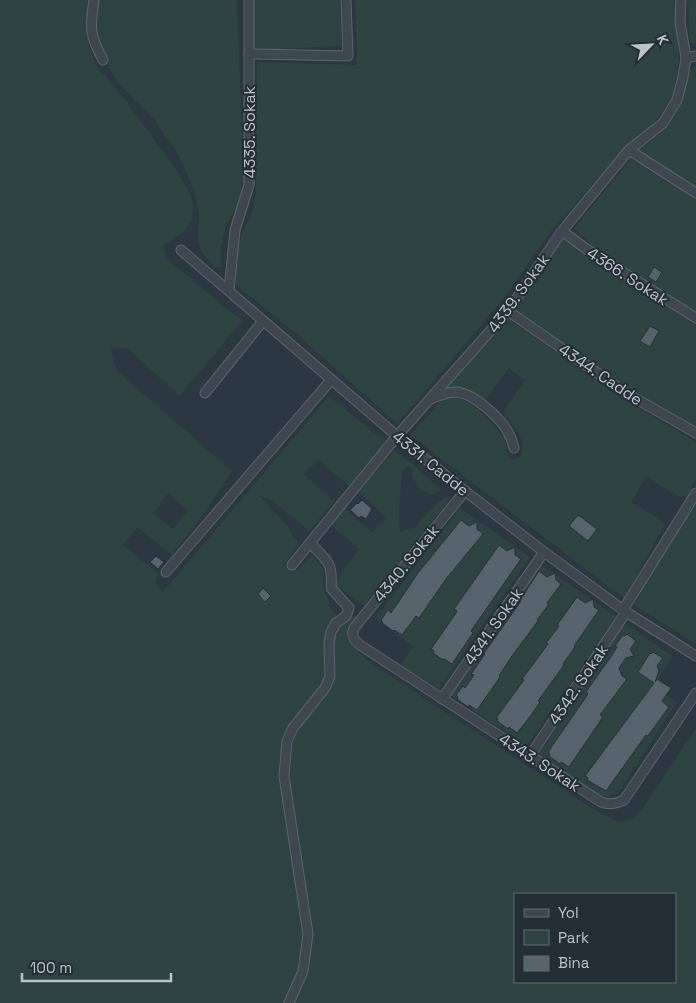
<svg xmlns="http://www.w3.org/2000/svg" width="696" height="1003" font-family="'Space Grotesk',sans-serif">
  <rect width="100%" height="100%" fill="#2b3741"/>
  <g fill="#2e4442" fill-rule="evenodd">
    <path d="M0,0H90L88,42L94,62L129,105L176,169L191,195L193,208L192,220L186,230L163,246L166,258L242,321L180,396L127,348L111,347L116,370L232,471L200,519L172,555L137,527L123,545L158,573L155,582L163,592L329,396L385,441L349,486L318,460L304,474L334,502L309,531L271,500L259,495L287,526L299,544L283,566L298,570L312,554L324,571L323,586L332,611L338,617L328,627L326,643V674L322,688L292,720L283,745L280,768L307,945L301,967L286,1003H0ZM168,494L188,510L173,529L153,513Z"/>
    <polygon points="98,0 237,0 244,177 237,207 227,223 221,247 221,267 215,267 201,252 198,235 199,214 195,193 179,155 154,120 116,81 95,35"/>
    <polygon points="254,0 340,0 341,46 254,50"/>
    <polygon points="355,0 675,0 679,61 673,97 655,122 614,160 552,230 501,302 397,424 299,336 236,285 235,267 242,233 253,209 256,191 257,62 357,65"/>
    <polygon points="688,0 696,0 696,43 690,43"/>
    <polygon points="696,63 696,189 636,150 651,136 686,83 689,72"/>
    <polygon points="631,159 696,200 696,314 600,253 574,228"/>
    <polygon points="563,239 696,326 696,429 581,358 514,311"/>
    <path d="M507,318L626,401L696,442V480L693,483L689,497H680L646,477L631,502L665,523L625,599L410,435L443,398C465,393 482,412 495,427C498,431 503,435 505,439C508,449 505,452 513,460L520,457C528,440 513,424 502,413L525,380L509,368L485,400C471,392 461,385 445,388Z"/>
    <polygon points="394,450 415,466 442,491 431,494 421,491 412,476 413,470 409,466 402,471 399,510 400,532 416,527 430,510 446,497 451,498 364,606 334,584 359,549 330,524 345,508 372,533 387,518 359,492"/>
    <polygon points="696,502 696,644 634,605 657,562"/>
    <polygon points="460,508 530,557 439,689 401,665 413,646 375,619"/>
    <polygon points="540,564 617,617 527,746 450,695"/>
    <path d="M356,616L349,627L346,640L368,661L593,809L617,822L634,819L654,792L696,728V1003H294L308,965L305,897L297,824L289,775L288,753L291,737L336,677L333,652L335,629L349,618ZM515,894H675V982H515Z"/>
    <path d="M624,623L673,656L653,686L677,702L619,792C613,796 609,798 601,796L538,755Z"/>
  </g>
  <g fill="#57646d" stroke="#263038">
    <polygon points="654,267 662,272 656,282 648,277"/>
    <polygon points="650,326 659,331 650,347 640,341"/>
    <polygon points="362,500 372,509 366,519 361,516 359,518 350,510 357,503 358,504"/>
    <polygon points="578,515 597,529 588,541 569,526"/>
    <polygon points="461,520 469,526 477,522 477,529 483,534 446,579 419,618 416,616 402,635 394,630 393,631 382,623 383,622 381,620 388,610 391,613 418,573"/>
    <polygon points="499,545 507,551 515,547 515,555 521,559 471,631 473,633 452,664 444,659 443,660 433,653 434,651 431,649 456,613 457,611 454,609"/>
    <polygon points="156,556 164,562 158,569 150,562"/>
    <polygon points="539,571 547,577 555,573 556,580 561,584 547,603 549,604 537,620 538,621 512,656 499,676 500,677 477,710 469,705 468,707 457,699 458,697 456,695 463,686 465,688 474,675 471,674 485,654 484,653 521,601 520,600"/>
    <polygon points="263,588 271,596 265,602 258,594"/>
    <polygon points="577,597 585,603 593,599 594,607 599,610 574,646 575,647 563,664 564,665 538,701 540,702 532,714 517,733 509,727 508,729 497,721 498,719 496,718 524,680 522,679 548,644 546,643 559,626 557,625"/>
    <polygon points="627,634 636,641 630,649 634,656 626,658 619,668 622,676 627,679 600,715 603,717 569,767 561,762 560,764 549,756 550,754 548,752 588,694 586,692 612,655 617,647 615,646 623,635 625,636"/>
    <polygon points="653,652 663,658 657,666 659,671 655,682 657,679 671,688 662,701 669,707 648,736 646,735 606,791 587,780 588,778 585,776 654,683 638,672 650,653 651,654"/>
  </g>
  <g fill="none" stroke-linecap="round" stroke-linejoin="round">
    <g stroke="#5d666e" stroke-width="11">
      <g id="minor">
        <path d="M94,0C90,28 89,34 103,60"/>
        <polyline points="249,54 348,56 346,0"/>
        <polyline points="686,58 696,56"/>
        <polyline points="629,150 696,193"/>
        <polyline points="562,231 585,248 696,318"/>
        <polyline points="181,250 397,436 465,491 544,552 626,612 696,656"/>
        <polyline points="229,291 235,230 249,185 249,0"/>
        <polyline points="508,311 626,393 696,433"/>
        <polyline points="205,393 263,321"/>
        <path d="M433,398C441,395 447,392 456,392C474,393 503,420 510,436C512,440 513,444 514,448"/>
        <path d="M465,491L354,628C351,636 354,640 360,645L601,802C610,805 615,804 624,800L696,693"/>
        <polyline points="292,565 397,436 508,311 562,231 629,150 663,123 677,100 683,77 686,58 680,22 681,0"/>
        <polyline points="166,572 331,380"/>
        <polyline points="623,610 696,493"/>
        <polyline points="442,699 544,552"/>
        <polyline points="530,756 626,612"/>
        <path d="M289,1003L303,971L308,934L284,776L287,741L293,728L325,688L330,677L329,643L331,632L336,623L346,616L349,608L331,588C333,561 327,561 310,543"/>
      </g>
    </g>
    <use href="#minor" stroke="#3f4851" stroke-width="9"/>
  </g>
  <g text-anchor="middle" stroke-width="4" stroke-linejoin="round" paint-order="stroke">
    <g font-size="16" fill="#bcc3cb" stroke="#232e36">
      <text transform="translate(249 132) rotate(-90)" y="6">4335. Sokak</text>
      <text transform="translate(628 276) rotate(33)" y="6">4366. Sokak</text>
      <text transform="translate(518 293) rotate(-54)" y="6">4339. Sokak</text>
      <text transform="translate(601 374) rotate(34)" y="6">4344. Cadde</text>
      <text transform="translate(431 463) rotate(39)" y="6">4331. Cadde</text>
      <text transform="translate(406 563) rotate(-51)" y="6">4340. Sokak</text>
      <text transform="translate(493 626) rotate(-55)" y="6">4341. Sokak</text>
      <text transform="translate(578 684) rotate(-56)" y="6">4342. Sokak</text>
      <text transform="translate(540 762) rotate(33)" y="6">4343. Sokak</text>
    </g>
  </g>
  <rect x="514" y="893" width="162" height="90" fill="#232e36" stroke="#606a72"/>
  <rect x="524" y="909" width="25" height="8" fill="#3f4851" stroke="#606a72"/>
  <text x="558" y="918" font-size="15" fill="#bcc3cb">Yol</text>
  <rect x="524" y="930" width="25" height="15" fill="#2e4442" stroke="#606a72"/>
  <text x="558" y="943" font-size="15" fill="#bcc3cb">Park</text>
  <rect x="524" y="956" width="25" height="15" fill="#57646d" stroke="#606a72"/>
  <text x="558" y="968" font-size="15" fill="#bcc3cb">Bina</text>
  <g transform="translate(651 45) rotate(65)" stroke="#232e36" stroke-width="4" paint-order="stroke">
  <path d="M0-4L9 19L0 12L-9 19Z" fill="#bcc3cb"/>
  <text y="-8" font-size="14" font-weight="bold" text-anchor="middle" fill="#bcc3cb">K</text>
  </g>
  <path d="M22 973v8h149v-8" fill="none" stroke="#bcc3cb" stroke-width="2.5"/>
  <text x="30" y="973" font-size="15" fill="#bcc3cb" stroke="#232e36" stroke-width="4" paint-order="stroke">100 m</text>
</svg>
